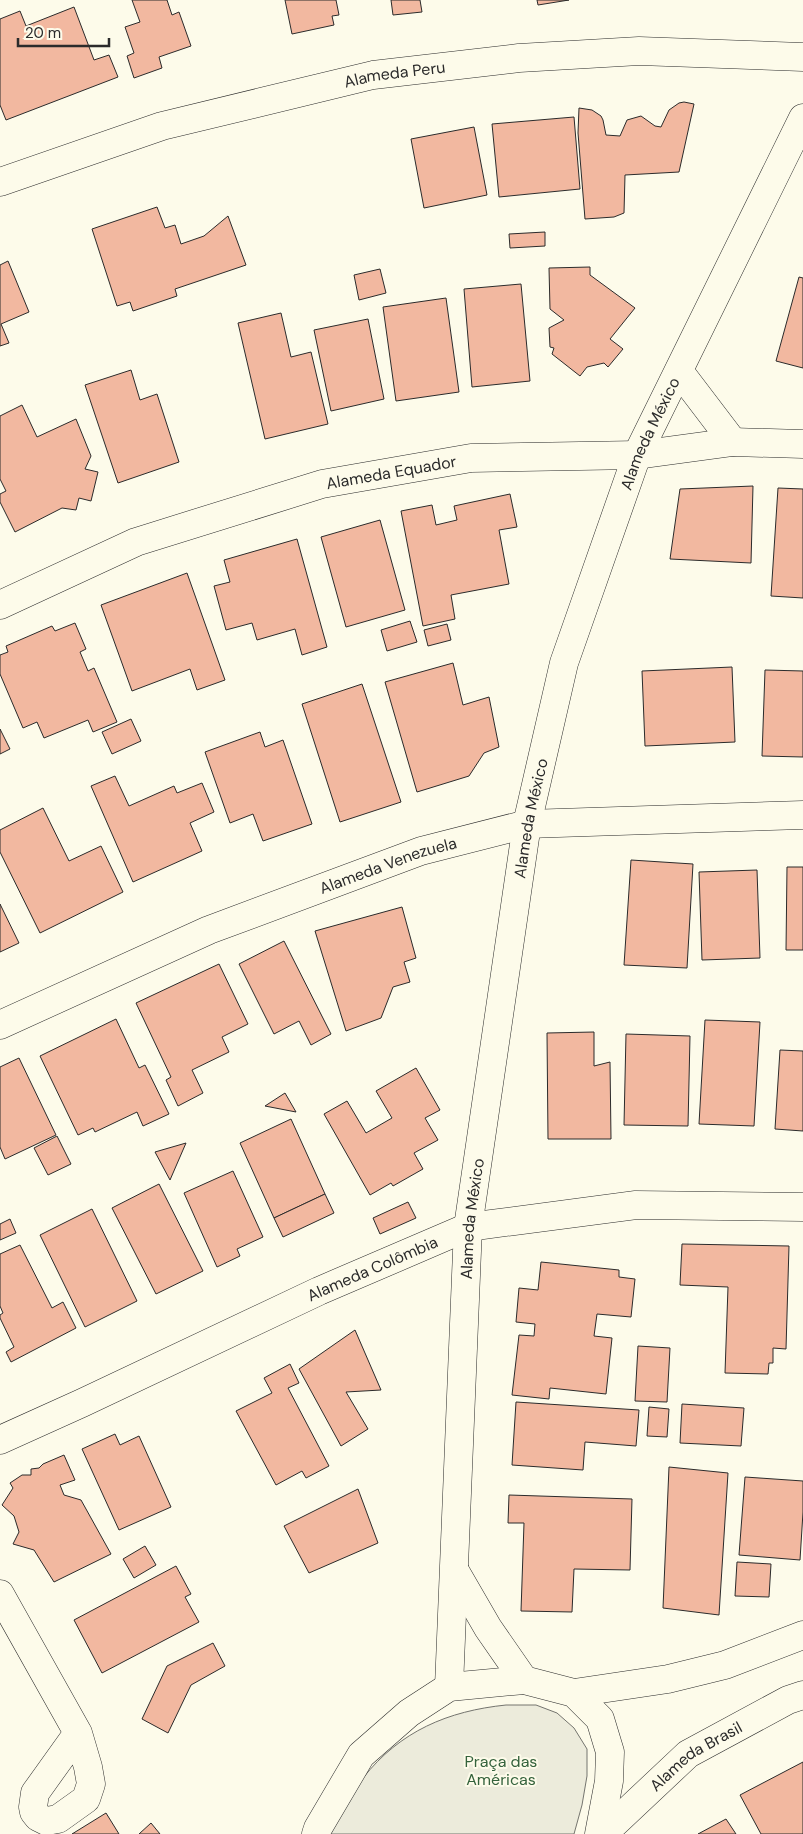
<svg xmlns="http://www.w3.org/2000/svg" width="803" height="1834" font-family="'DM Sans',sans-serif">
  <rect width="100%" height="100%" fill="#fdfbea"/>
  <path fill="#ecebdb" stroke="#74746e" d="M506,1705H536L557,1713L574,1728L587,1749V1776L582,1805L574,1834H330C335,1822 340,1810 346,1799C350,1791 357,1785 363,1778C400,1731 448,1711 506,1705Z"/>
  <g fill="#f2b8a0" stroke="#2b2b2b">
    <polygon points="132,0 167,0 172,15 179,12 191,46 159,57 162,68 134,78 127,56 134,53 125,27 140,22"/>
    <polygon points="285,0 336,0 339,15 332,16 334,25 292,34"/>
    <polygon points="391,0 420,0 422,12 393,15"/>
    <polygon points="537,0 569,0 538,5"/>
    <polygon points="74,7 94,60 109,55 118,77 6,120 0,105 0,19 20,11 26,26"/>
    <polygon points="684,102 694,104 679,172 625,175 624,213 614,217 585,219 578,133 579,108 592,110 601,116 603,120 606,135 620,136 627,120 641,116 655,126 661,127 669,110 679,103"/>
    <polygon points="574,117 580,189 499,197 492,124"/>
    <polygon points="474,127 487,195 424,208 411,139"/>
    <polygon points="157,207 165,228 175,225 181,244 204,236 228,216 246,265 175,289 177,296 133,311 130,302 117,306 92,229"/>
    <polygon points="545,232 545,246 510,248 509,234"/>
    <polygon points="8,261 29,312 1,324 9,343 0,346 0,265"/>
    <polygon points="590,267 590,275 635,308 610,339 623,349 608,367 604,363 587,367 580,376 552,354 554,348 550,347 549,328 564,320 550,309 549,268"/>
    <polygon points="380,269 386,293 359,300 354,275"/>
    <polygon points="799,277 803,278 803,368 776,361"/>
    <polygon points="521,284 530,381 472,387 464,289"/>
    <polygon points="446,298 459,392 396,401 383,307"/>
    <polygon points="281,313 291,357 311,352 328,424 265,439 238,323"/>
    <polygon points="368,319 384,399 331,411 314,330"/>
    <polygon points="131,370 140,400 157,394 179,462 118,483 85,385"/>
    <polygon points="22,405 37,437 76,419 91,456 85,469 98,472 91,501 79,498 76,510 62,508 15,532 0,502 0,494 6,491 0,479 0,416"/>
    <polygon points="753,486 751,563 670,559 680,489"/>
    <polygon points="778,488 803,489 803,598 771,596"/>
    <polygon points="510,494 517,527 499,530 509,584 451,595 455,619 423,626 401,511 432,505 436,525 457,520 454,506"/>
    <polygon points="380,520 405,610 346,627 321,537"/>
    <polygon points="297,539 327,647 302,655 295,629 257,640 252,623 226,630 214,586 230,582 224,560"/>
    <polygon points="187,573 225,680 197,690 190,669 132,691 101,605"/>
    <polygon points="410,621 417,642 387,651 381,630"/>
    <polygon points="75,623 86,649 80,652 88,671 94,668 117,722 93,732 88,720 44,738 37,722 23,728 0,674 0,655 8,652 6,646 52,626 55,631"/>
    <polygon points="447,624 451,640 428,646 424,630"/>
    <polygon points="453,663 463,705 489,697 499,747 484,753 469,776 417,792 385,682"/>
    <polygon points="732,667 735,742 645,746 642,671"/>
    <polygon points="765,670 803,671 803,757 762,756"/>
    <polygon points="362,684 401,802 340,822 302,704"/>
    <polygon points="131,719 141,741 112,754 102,732"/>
    <polygon points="0,729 10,749 0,754"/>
    <polygon points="260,732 265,747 283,740 312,824 263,841 253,814 230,823 205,752"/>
    <polygon points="115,776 129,806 174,786 177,793 202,783 214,812 190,823 202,851 133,882 91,786"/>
    <polygon points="43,808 69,861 101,846 123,892 40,933 0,852 0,830"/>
    <polygon points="631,860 693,864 687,968 624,965"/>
    <polygon points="787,867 803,867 803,950 786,950"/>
    <polygon points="757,870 760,958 702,960 699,872"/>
    <polygon points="0,904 19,943 0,952"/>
    <polygon points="402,907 416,958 404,962 410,982 393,987 381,1018 346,1031 315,931"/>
    <polygon points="284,941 331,1034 311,1045 299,1021 274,1034 239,964"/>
    <polygon points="219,964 248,1024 222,1037 229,1052 192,1070 203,1093 178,1106 166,1080 171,1077 136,1003"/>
    <polygon points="116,1019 139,1068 145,1065 169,1114 143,1126 137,1112 95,1132 93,1128 78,1135 40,1056"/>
    <polygon points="705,1020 760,1022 754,1126 699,1124"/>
    <polygon points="594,1032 594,1066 610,1062 611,1139 548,1139 547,1033"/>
    <polygon points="626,1034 690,1036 688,1126 624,1125"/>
    <polygon points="780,1050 803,1051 803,1131 775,1129"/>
    <polygon points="19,1058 56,1135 5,1159 0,1147 0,1067"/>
    <polygon points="416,1068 440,1110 425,1118 438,1140 414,1153 423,1169 393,1186 391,1183 370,1195 324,1114 347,1101 366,1133 392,1118 376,1091"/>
    <polygon points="285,1093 296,1112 265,1106"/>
    <polygon points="291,1119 325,1194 274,1218 240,1143"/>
    <polygon points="57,1136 71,1164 48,1175 34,1148"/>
    <polygon points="186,1143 170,1180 155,1152"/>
    <polygon points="233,1171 263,1237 237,1249 240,1256 217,1267 184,1193"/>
    <polygon points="159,1184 203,1271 156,1294 112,1208"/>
    <polygon points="325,1194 334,1213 283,1237 274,1218"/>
    <polygon points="408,1202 416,1218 380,1234 373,1218"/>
    <polygon points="92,1209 137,1301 85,1327 40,1235"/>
    <polygon points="10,1219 16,1233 0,1240 0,1224"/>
    <polygon points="682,1244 789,1246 786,1349 773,1348 773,1363 769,1363 768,1374 725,1373 728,1287 680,1285"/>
    <polygon points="20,1245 52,1308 63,1302 76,1328 11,1362 6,1352 14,1347 0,1318 0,1315 3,1313 0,1306 0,1254"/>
    <polygon points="541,1262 619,1270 619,1277 635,1279 631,1317 597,1314 594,1336 612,1338 606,1394 550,1388 549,1399 512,1395 519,1335 534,1336 535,1324 516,1322 519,1288 538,1290"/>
    <polygon points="355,1330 381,1390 346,1392 368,1429 341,1446 299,1369"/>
    <polygon points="638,1346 670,1348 667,1402 635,1401"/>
    <polygon points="290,1364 299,1383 288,1388 329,1466 306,1478 302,1471 276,1485 236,1411 272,1393 264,1378"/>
    <polygon points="516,1402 639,1410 636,1446 585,1442 583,1470 512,1465"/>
    <polygon points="682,1404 744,1408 741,1446 680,1443"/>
    <polygon points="649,1407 669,1409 667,1437 647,1436"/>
    <polygon points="115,1434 120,1445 139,1436 171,1507 119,1530 82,1449"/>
    <polygon points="64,1455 75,1480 60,1485 64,1495 81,1500 111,1554 54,1582 34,1550 13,1544 19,1532 14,1516 2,1505 13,1488 10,1483 22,1475 31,1475 31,1469 39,1468 43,1464"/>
    <polygon points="669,1467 728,1473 719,1615 663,1608"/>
    <polygon points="745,1477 803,1481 803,1512 800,1560 739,1555"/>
    <polygon points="358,1489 378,1543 309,1573 284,1526"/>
    <polygon points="509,1495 632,1499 630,1570 574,1569 572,1612 521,1611 524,1523 508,1523"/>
    <polygon points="145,1546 156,1565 134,1578 123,1559"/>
    <polygon points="737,1562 771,1564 769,1597 735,1596"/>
    <polygon points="176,1566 191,1594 185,1597 199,1622 102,1673 74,1620"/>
    <polygon points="213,1643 225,1666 191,1685 168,1733 142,1719 167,1666"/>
    <polygon points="803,1762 803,1834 761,1834 740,1795"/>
    <polygon points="106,1813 119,1834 72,1834"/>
    <polygon points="726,1819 736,1834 698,1834"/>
    <polygon points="151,1823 160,1834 139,1834"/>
  </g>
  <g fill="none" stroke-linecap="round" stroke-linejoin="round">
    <g stroke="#2b2b2b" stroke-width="29">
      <g id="minor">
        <path id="s1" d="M0,182L162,126L373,75L519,58L639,51L803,57"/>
        <polyline points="679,371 733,442"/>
        <path id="s2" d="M0,605L136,542L322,484L471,458L637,455L733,442L803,444"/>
        <path id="s3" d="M0,1025L209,930L421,851L527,824L803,815"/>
        <path id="s4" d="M0,1440L82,1403L319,1291L468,1227L636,1205L803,1207"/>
        <polyline points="455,1571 488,1628 524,1680"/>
        <polyline points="0,1594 78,1733 88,1767 91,1784 86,1799 58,1819 46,1821 38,1817 34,1812 33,1807 35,1793 78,1733"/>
        <path id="s5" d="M449,1687L468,1227L527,824L564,663L637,455L803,118"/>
        <polyline points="574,1693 668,1679 725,1665 803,1635"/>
        <polyline points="316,1834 318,1828 361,1755 409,1713 449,1687 524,1680 574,1693 600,1719 610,1752 609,1781 599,1834"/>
        <path id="s6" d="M603,1834L688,1754L788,1700L803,1695"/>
      </g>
    </g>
    <use href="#minor" stroke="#fdfbea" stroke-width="28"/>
  </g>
  <g text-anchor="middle" stroke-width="4" stroke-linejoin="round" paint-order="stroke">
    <g font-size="16" fill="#2b2b2b" stroke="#fdfbea">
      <text dy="6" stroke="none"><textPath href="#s1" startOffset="410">Alameda Peru</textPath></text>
      <text dy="6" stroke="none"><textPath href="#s5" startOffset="1278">Alameda México</textPath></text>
      <text dy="6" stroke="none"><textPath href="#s2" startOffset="415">Alameda Equador</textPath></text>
      <text dy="6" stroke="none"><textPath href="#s5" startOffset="874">Alameda México</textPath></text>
      <text dy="6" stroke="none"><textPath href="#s3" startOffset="420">Alameda Venezuela</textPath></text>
      <text dy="6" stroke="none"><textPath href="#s5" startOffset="469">Alameda México</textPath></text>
      <text dy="6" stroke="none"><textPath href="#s4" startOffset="410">Alameda Colômbia</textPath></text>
      <text dy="6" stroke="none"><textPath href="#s6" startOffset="122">Alameda Brasil</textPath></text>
    </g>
    <g font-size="16" fill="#34623c" stroke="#fdfbea">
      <text x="501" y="1767">Praça das<tspan x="501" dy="18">Américas</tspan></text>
    </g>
  </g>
  <path d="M18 38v8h91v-8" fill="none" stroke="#2b2b2b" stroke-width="2.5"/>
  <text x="25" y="38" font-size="15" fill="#2b2b2b" stroke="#fdfbea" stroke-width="4" paint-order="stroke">20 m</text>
</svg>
